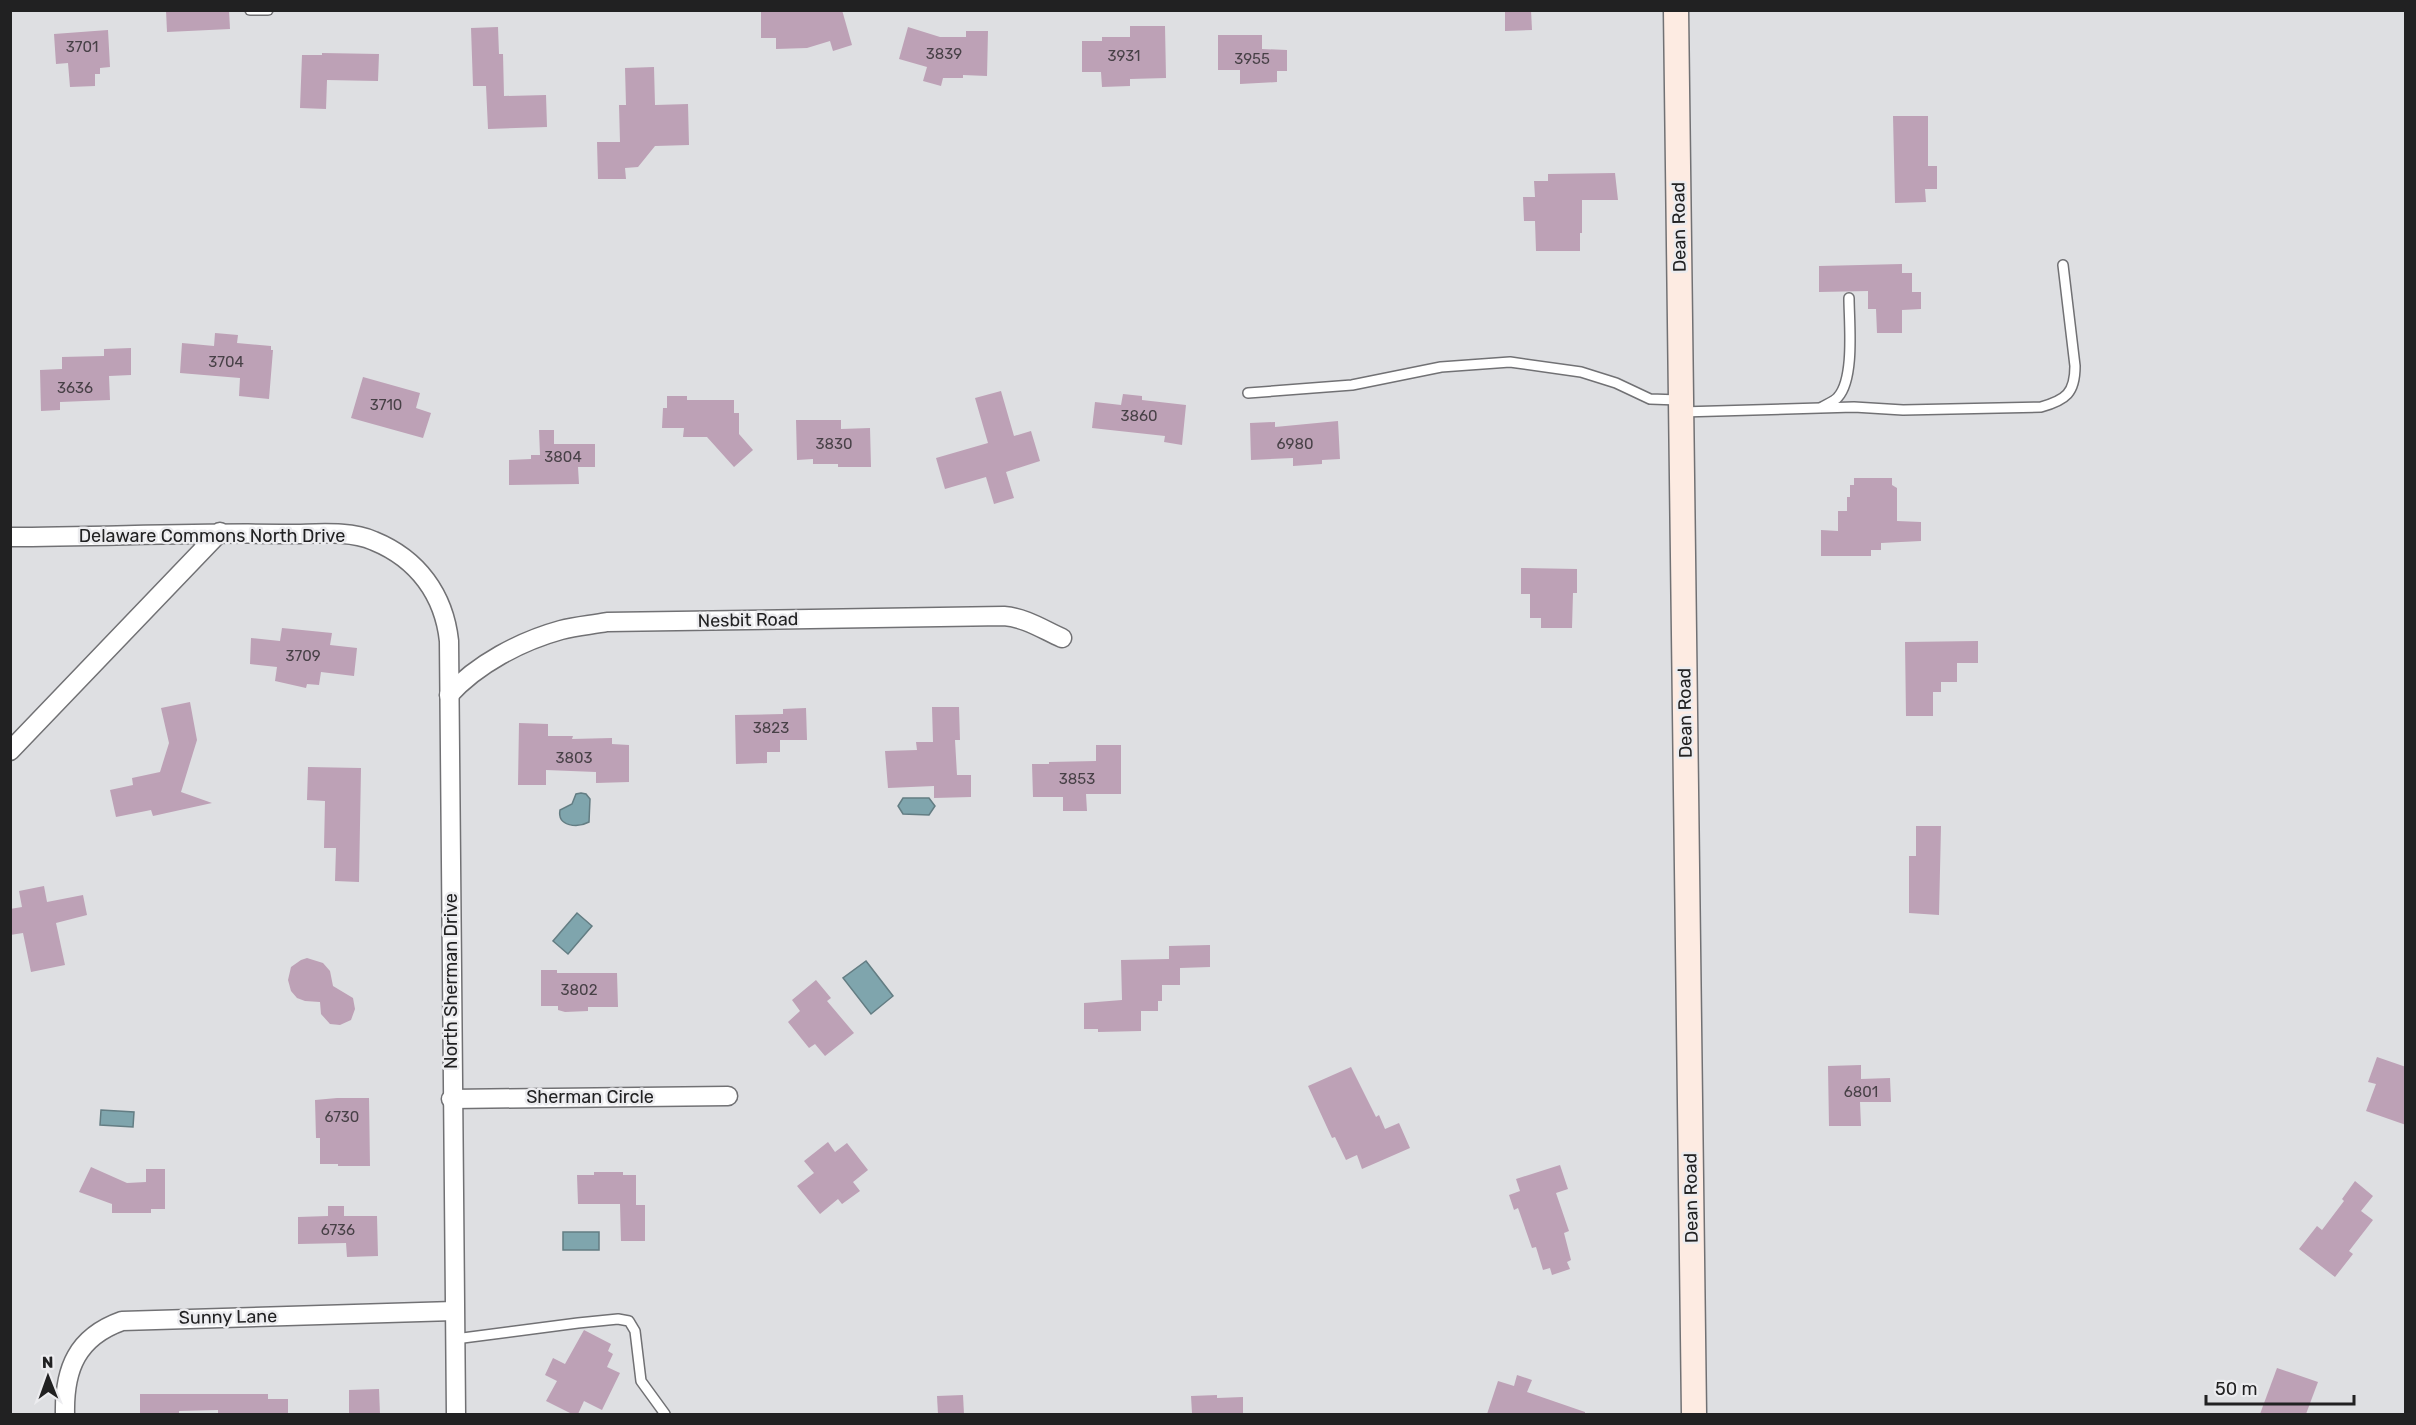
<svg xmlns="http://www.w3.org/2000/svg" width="2416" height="1425" font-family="Rubik,sans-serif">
  <rect width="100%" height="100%" fill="#dedfe2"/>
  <g fill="#7fa5ad" stroke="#637d83" stroke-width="1.5">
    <path d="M581,793L586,794L590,799L589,822C578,828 557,827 560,810L572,804L576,794Z"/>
    <polygon points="903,798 929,798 935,806 929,815 903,814 898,806"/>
    <polygon points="577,913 592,926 568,954 553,941"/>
    <polygon points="866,961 893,996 871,1014 843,978"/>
    <polygon points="101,1110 134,1112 133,1127 100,1125"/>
    <rect x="563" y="1232" width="36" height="18"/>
  </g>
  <g fill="#bda1b6">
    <polygon points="166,10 229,10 230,29 167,32"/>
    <polygon points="761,10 842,10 852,45 833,51 830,41 807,48 776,49 776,38 761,38"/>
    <polygon points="1505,10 1531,10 1532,30 1505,31"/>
    <polygon points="1130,26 1165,26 1166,78 1130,79 1130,86 1102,87 1101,72 1082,72 1082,41 1102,41 1102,37 1130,37"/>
    <polygon points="498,27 499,54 503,54 504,96 546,95 547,127 488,129 486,86 473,86 471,28"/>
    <polygon points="908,27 940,37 966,37 966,31 988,31 987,76 963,75 963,78 943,78 941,86 923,81 927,67 899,59"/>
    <polygon points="108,30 110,67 100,68 100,74 95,74 95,86 70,87 68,63 56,64 54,34"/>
    <polygon points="1218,35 1262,35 1262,49 1287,50 1287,71 1277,71 1277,82 1240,84 1240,70 1218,70"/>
    <polygon points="322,53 379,54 378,81 327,80 326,109 300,108 302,55 322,55"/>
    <polygon points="654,67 655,105 688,104 689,145 655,146 638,167 625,168 626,179 598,179 597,142 620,142 619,105 626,105 625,68"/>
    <polygon points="1893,116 1928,116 1928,166 1937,166 1937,189 1925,189 1926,202 1895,203"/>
    <polygon points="1615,173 1618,200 1582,200 1582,233 1580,233 1580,251 1536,251 1535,221 1524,221 1523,197 1535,197 1534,181 1548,181 1548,174"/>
    <polygon points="1902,264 1902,273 1912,273 1912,292 1921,292 1921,309 1902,310 1902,333 1877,333 1876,309 1868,309 1868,291 1819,292 1819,266"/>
    <polygon points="215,333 238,335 237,343 271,346 271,350 273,350 269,399 239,396 240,378 180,373 182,343 214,346"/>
    <polygon points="131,348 131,375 109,376 110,400 60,402 60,410 41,411 40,370 62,369 62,357 104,356 104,349"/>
    <polygon points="363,377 420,393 416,408 431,413 423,438 351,418"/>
    <polygon points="1001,391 1014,436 1031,431 1040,461 1006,472 1014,498 994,504 986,477 945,489 936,458 988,443 975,398"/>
    <polygon points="1123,394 1142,396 1142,400 1186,405 1182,445 1164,442 1165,436 1092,428 1095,402 1121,405"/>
    <polygon points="667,396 687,396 687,400 734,400 734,413 739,413 739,434 753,450 734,467 707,437 683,437 684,428 662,428 663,408 667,408"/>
    <polygon points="796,420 841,420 841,429 870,428 871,467 838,467 838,464 813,464 813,459 797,460"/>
    <polygon points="1338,421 1340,459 1322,460 1322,464 1293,466 1293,458 1251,460 1250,423 1275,422 1275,427"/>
    <polygon points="539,430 554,430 554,444 595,444 595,467 578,467 579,484 509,485 509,460 531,459 531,455 540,455"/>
    <polygon points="1854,478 1892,478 1892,485 1897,488 1897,521 1921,522 1921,541 1881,543 1881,550 1871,550 1871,556 1821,556 1821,530 1838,531 1838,511 1847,511 1847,497 1850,497 1850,485 1854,485"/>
    <polygon points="1521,568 1577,569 1577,593 1573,593 1572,628 1541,628 1541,618 1530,618 1530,594 1521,594"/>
    <polygon points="282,628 332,633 330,645 357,648 354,676 321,672 319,685 307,684 306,688 275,681 277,667 250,664 251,638 280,641"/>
    <polygon points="1978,641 1978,663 1957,663 1957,682 1941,682 1941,692 1933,692 1933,716 1906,716 1905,642"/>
    <polygon points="190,702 197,740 181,792 212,803 153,816 151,810 116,817 110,790 133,785 132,778 160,772 169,743 161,708"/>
    <polygon points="932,707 959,707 960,740 955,740 957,775 971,775 971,797 934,798 934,786 888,788 885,751 917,750 916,742 933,742"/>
    <polygon points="806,708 807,740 780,740 780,752 767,752 767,763 736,764 735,715 783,714 783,709"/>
    <polygon points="519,723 548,724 548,736 573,736 572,739 612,738 612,744 629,745 629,782 596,783 596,772 546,770 546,785 518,785"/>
    <polygon points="1096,745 1121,745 1121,794 1086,794 1087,811 1063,811 1063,797 1033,797 1032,764 1049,764 1049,762 1096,761"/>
    <polygon points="308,767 361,768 359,882 335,881 336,848 324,848 325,801 307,800"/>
    <polygon points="1916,826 1941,826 1939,915 1909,913 1909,856 1916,856"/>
    <polygon points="44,886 47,902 83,895 87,915 56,923 65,965 31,972 23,933 10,935 10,909 22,907 19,891"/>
    <polygon points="1210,945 1210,967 1180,968 1180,985 1162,985 1162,1001 1158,1001 1158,1011 1141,1011 1141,1031 1098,1032 1098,1029 1084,1029 1084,1003 1122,1000 1121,960 1169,959 1169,946"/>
    <polygon points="307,958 323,963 330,971 333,986 353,998 355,1009 351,1020 340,1025 330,1024 321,1014 320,1002 305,1001 297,998 291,991 288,980 291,967 301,960"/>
    <polygon points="541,970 557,970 557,973 617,973 618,1007 588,1007 588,1011 565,1012 558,1010 558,1006 541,1006"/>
    <polygon points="816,980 831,998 827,1001 854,1033 825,1056 815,1044 809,1048 788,1022 800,1011 792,1000"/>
    <polygon points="2377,1057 2406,1067 2406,1125 2366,1111 2376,1084 2368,1082"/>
    <polygon points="1861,1065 1861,1079 1890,1078 1891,1102 1860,1102 1861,1126 1829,1126 1828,1066"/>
    <polygon points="1351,1067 1376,1117 1379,1115 1385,1129 1399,1123 1410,1148 1362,1169 1357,1155 1346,1160 1335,1137 1332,1138 1308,1086"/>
    <polygon points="337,1098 369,1098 370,1166 338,1166 338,1164 320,1164 320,1138 316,1138 315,1100"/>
    <polygon points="828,1142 835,1152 847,1143 868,1170 853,1182 860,1191 842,1204 838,1199 820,1214 797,1186 814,1173 804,1161"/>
    <polygon points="1560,1165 1568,1189 1556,1193 1569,1231 1564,1233 1571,1260 1567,1262 1570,1269 1552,1275 1550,1268 1543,1270 1536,1247 1532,1248 1518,1208 1514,1210 1509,1195 1520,1191 1516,1179"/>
    <polygon points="91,1167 127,1183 146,1182 146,1169 165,1169 165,1209 151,1209 151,1213 112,1213 112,1204 79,1192"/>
    <polygon points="594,1172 623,1172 623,1175 636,1175 636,1205 645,1205 645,1241 621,1241 620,1204 578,1204 577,1175 594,1175"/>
    <polygon points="2355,1181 2373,1196 2361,1211 2373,1220 2349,1251 2353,1254 2335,1277 2299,1249 2317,1226 2322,1230 2344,1201 2342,1199"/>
    <polygon points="328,1206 344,1206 344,1216 377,1216 378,1256 347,1257 346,1243 298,1244 298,1217 328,1216"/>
    <polygon points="584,1330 611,1344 608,1351 613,1354 607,1367 620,1373 602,1410 584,1401 578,1414 572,1414 546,1401 557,1381 545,1375 553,1358 565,1364"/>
    <polygon points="2277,1368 2318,1382 2306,1414 2260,1414"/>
    <polygon points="1517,1375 1532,1380 1527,1392 1585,1412 1585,1414 1487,1414 1498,1381 1514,1386"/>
    <polygon points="379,1389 380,1414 349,1414 349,1390"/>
    <polygon points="140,1394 268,1394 268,1399 288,1399 288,1414 218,1414 218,1410 179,1411 179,1414 140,1414"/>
    <polygon points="963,1395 964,1414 938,1414 937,1396"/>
    <polygon points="1217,1395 1217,1398 1243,1397 1243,1414 1192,1413 1191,1396"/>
  </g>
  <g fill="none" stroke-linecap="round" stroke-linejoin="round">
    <g stroke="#717174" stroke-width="12">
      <g id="lane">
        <polyline points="250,10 268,10"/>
        <polyline points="1248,393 1352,385 1441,367 1510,362 1581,372 1616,383 1650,399 1679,400"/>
        <path d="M1822,407C1827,404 1835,401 1838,397C1855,378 1849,322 1849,298"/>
        <path d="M1681,412L1854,407L1903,410L2041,407C2066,400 2075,393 2075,366L2063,265"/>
        <polyline points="455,1339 578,1323 618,1319 629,1321 635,1331 641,1381 665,1414"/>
      </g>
    </g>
    <g stroke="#717174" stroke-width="21">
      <g id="street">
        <path d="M10,537C103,537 196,532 289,534C316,534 349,530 374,541C418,559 444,595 449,641L456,1414"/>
        <path d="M449,695C477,664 521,641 561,630C576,626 591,625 607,622L1004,616C1026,618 1042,629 1062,638"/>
        <polyline points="10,751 220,532"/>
        <polyline points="451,1099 728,1096"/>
        <path d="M65,1414C64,1369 77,1337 122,1321L454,1311"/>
      </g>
    </g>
    <g stroke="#717174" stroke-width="27">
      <polyline id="secondary" points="1676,10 1694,1414"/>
    </g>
    <use href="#lane" stroke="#fff" stroke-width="9"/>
    <use href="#street" stroke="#fff" stroke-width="18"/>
    <use href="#secondary" stroke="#fdebe2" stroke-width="24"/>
  </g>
  <g text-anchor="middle" stroke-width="5" stroke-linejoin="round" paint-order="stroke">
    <g font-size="15" fill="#484147">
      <text x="82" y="52">3701</text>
      <text x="944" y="59">3839</text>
      <text x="1124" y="61">3931</text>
      <text x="1252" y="64">3955</text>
      <text x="226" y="367">3704</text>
      <text x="75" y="393">3636</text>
      <text x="386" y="410">3710</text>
      <text x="1139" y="421">3860</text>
      <text x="834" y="449">3830</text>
      <text x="1295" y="449">6980</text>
      <text x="563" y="462">3804</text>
      <text x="303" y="661">3709</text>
      <text x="771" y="733">3823</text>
      <text x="574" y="763">3803</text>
      <text x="1077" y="784">3853</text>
      <text x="579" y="995">3802</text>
      <text x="1861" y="1097">6801</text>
      <text x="342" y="1122">6730</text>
      <text x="338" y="1235">6736</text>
    </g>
    <g font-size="18" fill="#212122" stroke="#ececef">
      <text transform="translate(1679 227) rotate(-91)" y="6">Dean Road</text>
      <text x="212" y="542">Delaware Commons North Drive</text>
      <text transform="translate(748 620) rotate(-1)" y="6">Nesbit Road</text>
      <text transform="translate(1685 713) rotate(-91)" y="6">Dean Road</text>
      <text transform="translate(451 981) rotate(-90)" y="6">North Sherman Drive</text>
      <text x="590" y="1103">Sherman Circle</text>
      <text transform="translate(1691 1198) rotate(-91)" y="6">Dean Road</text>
      <text transform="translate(228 1317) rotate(-1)" y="6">Sunny Lane</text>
    </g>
  </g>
  <rect width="2416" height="1425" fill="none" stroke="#212122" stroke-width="24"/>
  <g transform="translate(48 1377) rotate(359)" stroke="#ececef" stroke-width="4.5" paint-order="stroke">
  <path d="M0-4.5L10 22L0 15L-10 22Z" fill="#212122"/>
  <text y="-9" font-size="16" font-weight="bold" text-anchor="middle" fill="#212122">N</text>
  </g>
  <path d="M2206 1395v9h148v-9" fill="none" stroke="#212122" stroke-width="3"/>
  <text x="2215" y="1395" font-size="18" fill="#212122" stroke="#ececef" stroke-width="4.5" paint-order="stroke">50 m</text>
</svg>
